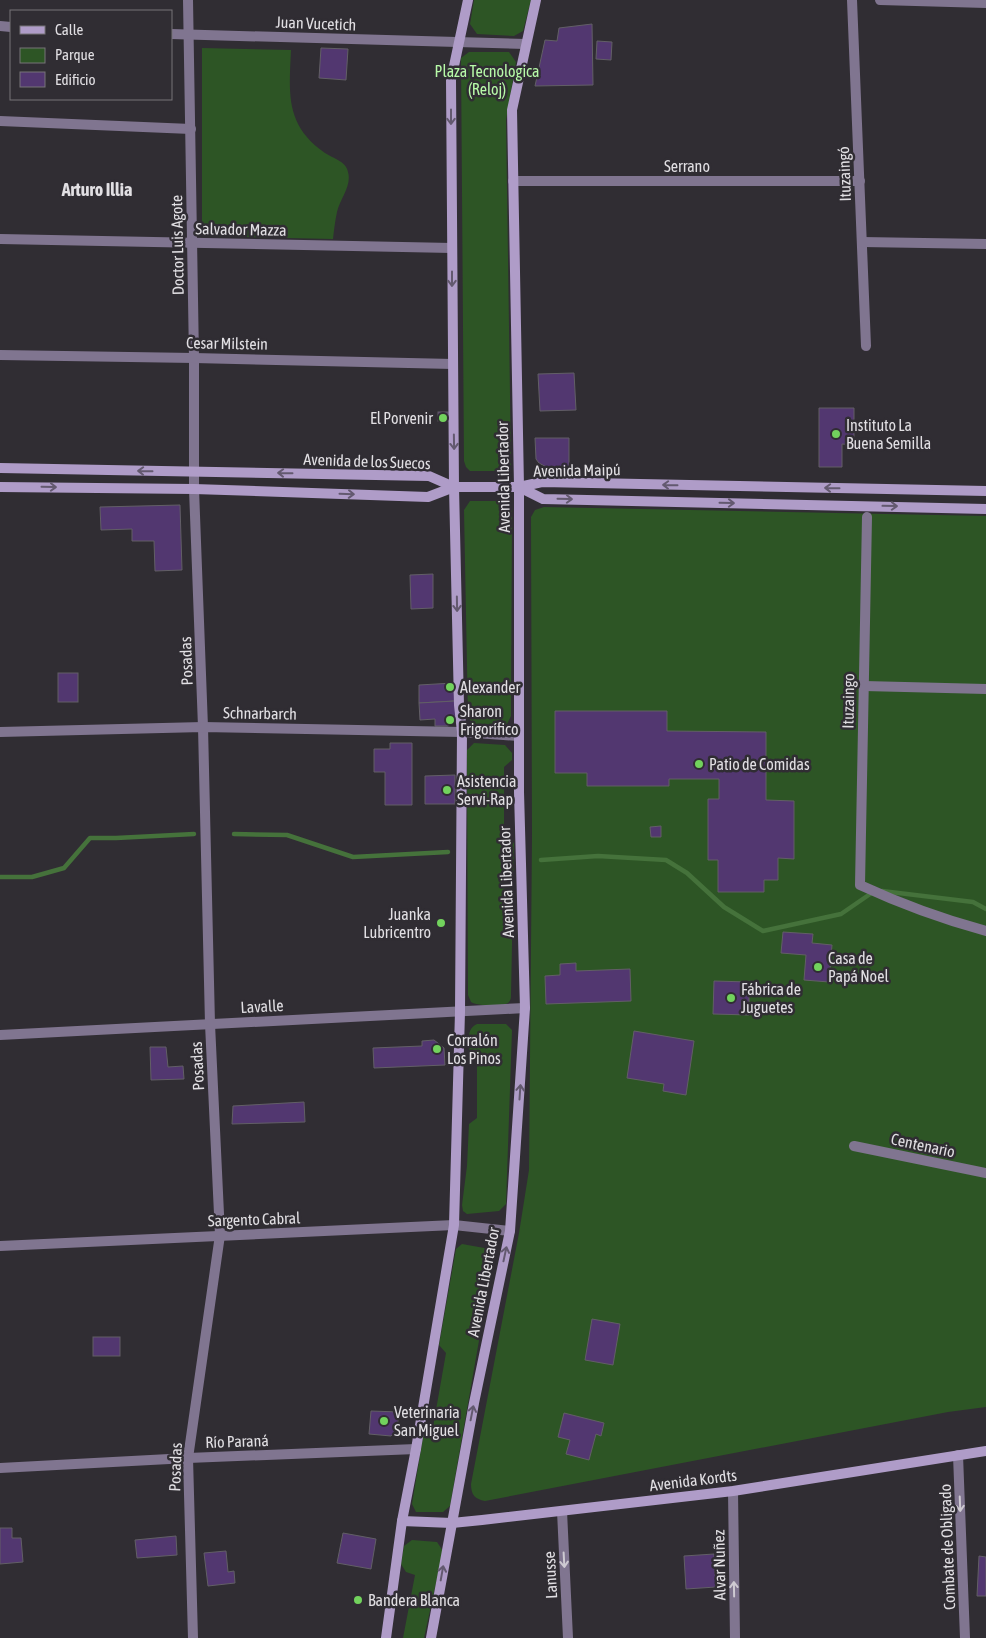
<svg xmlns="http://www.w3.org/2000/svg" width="986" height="1638" font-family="'Asap Condensed',sans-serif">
  <rect width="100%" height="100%" fill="#302d33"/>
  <g fill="#2d5525">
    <polygon points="474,0 531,0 523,31 514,36 477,34 470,24"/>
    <path d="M202,48L291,50C289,94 285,125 325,153C334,159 346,161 348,172C352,186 340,199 337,212C335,221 334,230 333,239L202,236Z"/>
    <polygon points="469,52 509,52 516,62 506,120 511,464 509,468 504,471 470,471 466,467 464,461 461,58"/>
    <polygon points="470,501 507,501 512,511 511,716 507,724 503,726 473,724 468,717 464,510"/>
    <path d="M544,507L986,516V1407L948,1412L485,1501C475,1499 471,1495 471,1484L519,1233L529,1170L532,836L531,517L535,510Z"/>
    <path d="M474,743L505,745L512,753V760L504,767V835L514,843L511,995C511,998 511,1000 508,1003C502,1007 476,1006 471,1002L468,995L467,750Z"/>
    <path d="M477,1024H506L512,1030L506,1204L499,1211L467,1214L463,1211L462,1205L467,1166L469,1124L477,1118V1062L469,1052C469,1041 466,1029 477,1024Z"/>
    <polygon points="462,1244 490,1249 493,1251 494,1255 450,1506 443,1512 416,1512 412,1504 424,1431 433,1427 446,1353 439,1345 456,1249"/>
    <polygon points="412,1540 437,1542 443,1551 424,1638 403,1638 415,1575 406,1572 401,1564 404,1546"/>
  </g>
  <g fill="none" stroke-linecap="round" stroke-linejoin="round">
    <g stroke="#45723b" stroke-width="4.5">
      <polyline points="234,834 287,835 353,857 448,852"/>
      <polyline points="541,860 598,856 666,860 687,873 724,907 763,931 841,914 873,892"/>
      <polyline points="0,877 32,877 64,868 90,838 116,838 194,834"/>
      <polyline points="882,891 973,902 986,909"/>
    </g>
  </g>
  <g fill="#523770" stroke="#625f66">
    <polygon points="592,24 593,85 535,86 545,40 557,41 559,28"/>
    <polygon points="597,41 612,42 611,60 596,59"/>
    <polygon points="321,48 348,49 346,80 319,78"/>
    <polygon points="574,373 576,410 540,411 538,374"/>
    <polygon points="819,408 854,408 854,445 842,444 842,467 819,467"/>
    <rect x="438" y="412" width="10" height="9"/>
    <polygon points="535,438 569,438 569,467 548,468 539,463 536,459"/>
    <polygon points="180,505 182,570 155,571 154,541 132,541 132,529 101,530 100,507"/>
    <polygon points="433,574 433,608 411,609 410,575"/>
    <rect x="58" y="673" width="20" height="29"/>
    <polygon points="453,683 455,701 419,703 419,685"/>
    <polygon points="455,701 456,720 448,726 435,726 435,719 420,720 419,703"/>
    <polygon points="555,711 667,711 667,731 766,732 766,800 794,801 794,859 778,858 778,880 764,880 764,892 718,892 718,860 708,860 708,799 719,799 719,779 669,779 669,786 587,786 587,773 555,773"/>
    <polygon points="390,743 412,743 412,805 385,805 385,772 374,772 374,749 390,749"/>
    <polygon points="455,775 455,804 425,804 425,776"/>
    <polygon points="661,826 661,837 651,837 650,827"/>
    <polygon points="783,932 813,934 812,943 832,945 829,982 804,980 806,955 781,953"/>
    <polygon points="576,963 576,971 630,969 631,1001 546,1004 545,976 560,975 560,964"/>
    <polygon points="714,981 749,982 749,1015 713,1014"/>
    <polygon points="634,1031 694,1041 686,1095 663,1091 664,1084 627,1078"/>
    <polygon points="434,1040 444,1048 445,1065 374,1068 373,1048 422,1046 422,1041"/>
    <polygon points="150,1047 166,1047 168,1067 183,1066 184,1079 151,1080"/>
    <polygon points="304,1102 305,1122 232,1124 233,1106"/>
    <polygon points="592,1319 620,1324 613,1365 585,1360"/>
    <rect x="93" y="1337" width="27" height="19"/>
    <polygon points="371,1411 399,1412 397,1430 391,1436 369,1434"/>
    <polygon points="564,1413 604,1423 601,1436 596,1434 589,1460 566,1454 570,1440 558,1437"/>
    <polygon points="0,1528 12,1528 12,1538 21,1538 23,1562 0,1564"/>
    <polygon points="343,1533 376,1539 371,1569 337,1563"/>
    <polygon points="176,1536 177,1555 137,1558 135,1540"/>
    <polygon points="226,1551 228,1572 234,1571 235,1583 208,1586 204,1553"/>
    <polygon points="714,1554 716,1587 686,1589 684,1556"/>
    <polygon points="979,1556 986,1557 986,1596 977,1596"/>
  </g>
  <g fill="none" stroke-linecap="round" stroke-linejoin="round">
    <g stroke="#807590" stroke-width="10">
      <polyline points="188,0 194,358 194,489 203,727 210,1024 220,1235 188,1458 193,1638"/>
      <polyline points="852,0 866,346"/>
      <polyline points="880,0 986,3"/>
      <polyline points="0,26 11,27"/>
      <polyline points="171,34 525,44"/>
      <polyline points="0,121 191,129"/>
      <polyline points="513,181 860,181"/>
      <polyline points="0,239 452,248"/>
      <polyline points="862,242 986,244"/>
      <polyline points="0,355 194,358 453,364"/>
      <path d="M867,517L860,885C901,904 942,919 986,931"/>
      <polyline points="864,686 986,689"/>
      <polyline points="0,732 203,727 462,732 519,736"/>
      <polyline points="0,1035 525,1008"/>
      <polyline points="854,1146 986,1173"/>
      <polyline points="0,1246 454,1225 510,1231"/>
      <polyline points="958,1455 965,1638"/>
      <polyline points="0,1468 188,1458 416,1449"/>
      <polyline points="733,1491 735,1638"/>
      <polyline points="562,1511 568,1638"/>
    </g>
    <g stroke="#af9cc8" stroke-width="10">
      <polyline points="0,468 429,476 454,487"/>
      <polyline points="0,487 194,489 428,497 454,487 519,487 542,482 986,491"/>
      <polyline points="519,487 543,499 986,509"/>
      <polyline points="402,1521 452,1523 482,1520 733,1491 986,1451"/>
      <polyline points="386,1638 402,1521 416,1449 454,1225 460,1012 462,732 459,705 454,487 451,80 468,0"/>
      <polyline points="431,1638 474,1403 510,1231 523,1038 525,1008 519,792 519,487 512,110 536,0"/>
    </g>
  </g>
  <defs><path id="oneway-shaft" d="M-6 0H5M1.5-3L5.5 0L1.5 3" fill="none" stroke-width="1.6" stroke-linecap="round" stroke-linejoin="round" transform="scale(1.25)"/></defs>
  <g stroke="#63596f">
    <use href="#oneway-shaft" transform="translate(451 117) rotate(90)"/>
    <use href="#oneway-shaft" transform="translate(452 279) rotate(90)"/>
    <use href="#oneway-shaft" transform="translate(454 442) rotate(89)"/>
    <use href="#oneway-shaft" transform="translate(145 471) rotate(-179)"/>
    <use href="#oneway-shaft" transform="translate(285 473) rotate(-179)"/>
    <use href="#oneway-shaft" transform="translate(670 485) rotate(-179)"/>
    <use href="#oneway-shaft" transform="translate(49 487) rotate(1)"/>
    <use href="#oneway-shaft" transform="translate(832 488) rotate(-179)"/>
    <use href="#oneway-shaft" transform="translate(347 494) rotate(2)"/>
    <use href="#oneway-shaft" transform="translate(565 499) rotate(1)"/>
    <use href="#oneway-shaft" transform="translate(727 503) rotate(1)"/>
    <use href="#oneway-shaft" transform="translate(890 506) rotate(1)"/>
    <use href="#oneway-shaft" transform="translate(457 604) rotate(89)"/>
    <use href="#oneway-shaft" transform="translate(520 1092) rotate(-86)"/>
    <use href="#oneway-shaft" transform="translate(505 1254) rotate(-78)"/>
    <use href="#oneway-shaft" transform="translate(472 1413) rotate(-79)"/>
    <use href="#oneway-shaft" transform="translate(442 1573) rotate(-80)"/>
  </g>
  <g stroke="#cecad2">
    <use href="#oneway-shaft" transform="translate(960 1504) rotate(88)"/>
    <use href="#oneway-shaft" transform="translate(564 1560) rotate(87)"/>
    <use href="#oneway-shaft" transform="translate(734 1589) rotate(-91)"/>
  </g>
  <g fill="#72d25d" stroke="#302d33" stroke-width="2">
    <circle cx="443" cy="418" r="5"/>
    <circle cx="836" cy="434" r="5"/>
    <circle cx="450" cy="687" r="5"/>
    <circle cx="450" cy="720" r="5"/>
    <circle cx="699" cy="764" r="5"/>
    <circle cx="447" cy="790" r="5"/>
    <circle cx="441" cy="923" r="5"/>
    <circle cx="818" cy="967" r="5"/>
    <circle cx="731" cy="998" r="5"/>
    <circle cx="437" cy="1049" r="5"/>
    <circle cx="384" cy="1421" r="5"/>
    <circle cx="358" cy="1600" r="5"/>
  </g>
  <g text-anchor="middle" stroke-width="5" stroke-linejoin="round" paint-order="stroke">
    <g font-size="16" fill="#e1dfe3" stroke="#302d33">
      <text transform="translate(316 23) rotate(2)" y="6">Juan Vucetich</text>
      <text x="687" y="172">Serrano</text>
      <text transform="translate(844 174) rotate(-92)" y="6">Ituzaingó</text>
      <text transform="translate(241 229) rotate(1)" y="6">Salvador Mazza</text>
      <text transform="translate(177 245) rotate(-91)" y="6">Doctor Luis Agote</text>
      <text transform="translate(227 343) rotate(1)" y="6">Cesar Milstein</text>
      <text transform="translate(367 461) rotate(2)" y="6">Avenida de los Suecos</text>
      <text transform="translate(577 470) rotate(-1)" y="6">Avenida Maipú</text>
      <text transform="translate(503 477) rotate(-91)" y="6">Avenida Libertador</text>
      <text transform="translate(186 661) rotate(-92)" y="6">Posadas</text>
      <text transform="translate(848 701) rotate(-89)" y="6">Ituzaingo</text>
      <text transform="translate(260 713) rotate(1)" y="6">Schnarbarch</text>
      <text transform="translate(506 882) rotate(-92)" y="6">Avenida Libertador</text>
      <text transform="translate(262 1006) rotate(-3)" y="6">Lavalle</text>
      <text transform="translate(197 1066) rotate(-93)" y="6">Posadas</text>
      <text transform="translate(923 1145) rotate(12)" y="6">Centenario</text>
      <text transform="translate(254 1219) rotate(-2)" y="6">Sargento Cabral</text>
      <text transform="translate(483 1282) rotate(-79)" y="6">Avenida Libertador</text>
      <text transform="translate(237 1441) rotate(-2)" y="6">Río Paraná</text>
      <text transform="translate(175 1467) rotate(-88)" y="6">Posadas</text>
      <text transform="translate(693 1480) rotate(-7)" y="6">Avenida Kordts</text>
      <text transform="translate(947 1547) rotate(-92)" y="6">Combate de Obligado</text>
      <text transform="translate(719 1565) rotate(-91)" y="6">Alvar Nuñez</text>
      <text transform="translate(550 1575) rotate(-93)" y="6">Lanusse</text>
    </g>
    <g font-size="16" fill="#b7faa8" stroke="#302d33">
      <text x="487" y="77">Plaza Tecnologica<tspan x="487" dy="18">(Reloj)</tspan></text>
    </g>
    <g font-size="16" fill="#e1dfe3" stroke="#302d33" text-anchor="start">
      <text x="433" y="424" text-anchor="end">El Porvenir</text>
      <text x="846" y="431">Instituto La<tspan x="846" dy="18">Buena Semilla</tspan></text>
      <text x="460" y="693">Alexander</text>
      <text x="460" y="717">Sharon<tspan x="460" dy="18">Frigorífico</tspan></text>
      <text x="709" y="770">Patio de Comidas</text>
      <text x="457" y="787">Asistencia<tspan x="457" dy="18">Servi-Rap</tspan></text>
      <text x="431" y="920" text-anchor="end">Juanka<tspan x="431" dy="18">Lubricentro</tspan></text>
      <text x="828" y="964">Casa de<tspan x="828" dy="18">Papá Noel</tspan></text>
      <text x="741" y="995">Fábrica de<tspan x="741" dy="18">Juguetes</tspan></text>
      <text x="447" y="1046">Corralón<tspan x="447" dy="18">Los Pinos</tspan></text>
      <text x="394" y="1418">Veterinaria<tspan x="394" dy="18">San Miguel</tspan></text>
      <text x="368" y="1606">Bandera Blanca</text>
    </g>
    <g font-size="18" font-weight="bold" fill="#e1dfe3" stroke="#302d33">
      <text x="97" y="196">Arturo Illia</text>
    </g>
  </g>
  <rect x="10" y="10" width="162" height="90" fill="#302d33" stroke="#777479"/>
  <rect x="20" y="26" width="25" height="8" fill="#af9cc8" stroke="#777479"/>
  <text x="55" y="35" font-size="15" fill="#e1dfe3">Calle</text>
  <rect x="20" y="48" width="25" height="15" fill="#2d5525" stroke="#777479"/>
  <text x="55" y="60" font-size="15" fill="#e1dfe3">Parque</text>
  <rect x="20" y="72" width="25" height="15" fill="#523770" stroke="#777479"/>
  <text x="55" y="85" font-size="15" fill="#e1dfe3">Edificio</text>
</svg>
